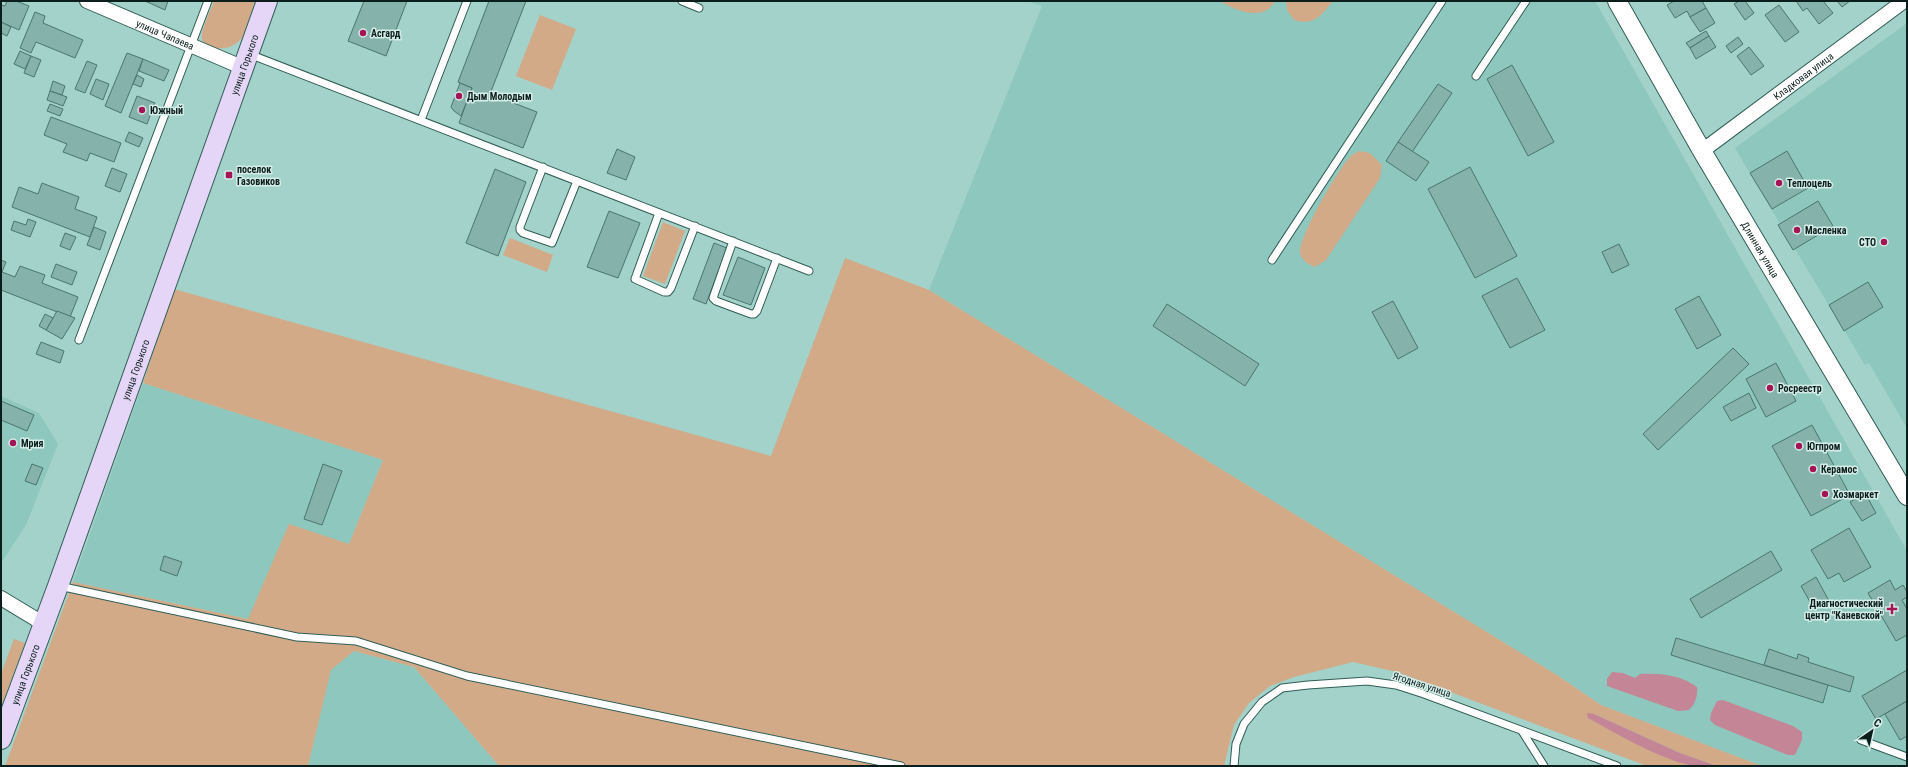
<svg xmlns="http://www.w3.org/2000/svg" width="1908" height="767" font-family="'Roboto Condensed',sans-serif">
  <rect width="100%" height="100%" fill="#a2d2c9"/>
  <g fill="#8ec7bd">
    <polygon points="1027,1 1595,1 1907,551 1907,766 1762,766 1601,705 1557,675 929,290 1042,6"/>
    <polygon points="1907,23 1907,428 1869,363 1865,365 1795,249 1793,250 1778,225 1780,224 1735,148"/>
    <polygon points="143,383 383,460 349,544 289,525 249,619 73,582"/>
    <polygon points="1,396 39,413 58,444 26,525 1,563"/>
    <polygon points="354,651 414,667 499,766 308,766 331,669"/>
  </g>
  <g fill="#d2aa87">
    <path d="M214,1H255C251,12 248,26 243,36C236,47 223,51 211,47C207,45 203,43 202,39C200,31 211,10 214,1Z"/>
    <path d="M1220,1H1275C1263,23 1235,10 1220,1Z"/>
    <path d="M1286,1H1333C1321,16 1314,26 1294,20L1287,10Z"/>
    <polygon points="540,15 576,29 552,90 516,76"/>
    <path d="M1359,151L1370,153L1382,165L1380,178L1326,260L1315,267C1308,264 1300,260 1300,251C1301,233 1338,169 1351,156C1353,154 1356,153 1359,151Z"/>
    <polygon points="663,222 685,231 665,284 643,276"/>
    <polygon points="510,238 553,255 547,272 503,255"/>
    <polygon points="845,258 929,290 1557,675 1601,705 1762,766 1717,766 1680,753 1594,714 1588,718 1643,746 1691,766 1647,766 1397,672 1353,662 1294,677 1270,686 1249,703 1234,725 1224,766 499,766 414,667 354,651 331,670 308,766 5,766 73,582 248,619 289,524 349,544 383,460 143,383 174,289 771,456"/>
    <polygon points="14,639 25,643 1,708 1,674"/>
  </g>
  <g fill="#c48596">
    <path d="M1612,672L1623,673L1635,678L1640,674C1659,673 1681,675 1697,687C1698,696 1695,704 1689,710L1678,711L1607,686V679Z"/>
    <polygon points="1723,700 1793,726 1802,732 1802,740 1795,755 1788,755 1715,725 1710,720 1711,713 1717,701"/>
    <path d="M1587,713L1594,714L1680,753L1717,766C1708,766 1697,767 1689,765C1656,757 1617,734 1588,718Z"/>
  </g>
  <g fill="#85b3ab" stroke="#49766e">
    <polygon points="7,1 16,1 29,6 19,30 1,22 1,5 5,6"/>
    <polygon points="145,1 168,1 165,10"/>
    <polygon points="364,1 407,1 386,56 348,41"/>
    <polygon points="489,1 526,1 490,94 537,112 523,148 459,123 472,88 458,82"/>
    <polygon points="1674,1 1702,1 1706,8 1690,17 1687,11 1675,18 1667,5"/>
    <polygon points="1739,1 1745,1 1754,13 1745,20 1734,4"/>
    <polygon points="1796,1 1823,1 1833,13 1819,24 1807,8 1803,11"/>
    <polygon points="1837,1 1850,1 1842,7"/>
    <polygon points="1779,5 1799,32 1785,42 1765,15"/>
    <polygon points="1706,8 1715,23 1700,32 1690,17"/>
    <polygon points="35,12 45,16 43,23 83,40 75,58 36,42 31,53 20,48"/>
    <polygon points="1,22 11,27 7,36 1,33"/>
    <polygon points="1706,31 1709,36 1690,48 1686,43"/>
    <polygon points="1709,36 1716,47 1696,59 1690,48"/>
    <polygon points="1738,37 1743,44 1731,53 1726,46"/>
    <polygon points="1749,47 1764,66 1751,75 1737,56"/>
    <polygon points="20,51 31,56 25,69 14,64"/>
    <polygon points="127,53 143,59 121,113 105,106"/>
    <polygon points="31,56 41,60 34,77 24,73"/>
    <polygon points="143,59 169,70 164,81 139,71"/>
    <polygon points="87,61 97,65 85,93 75,89"/>
    <polygon points="1512,65 1554,142 1528,156 1487,79"/>
    <polygon points="137,75 144,79 141,87 133,84"/>
    <polygon points="96,79 109,84 103,100 90,94"/>
    <polygon points="53,81 65,86 62,95 50,91"/>
    <polygon points="460,83 472,88 461,116 454,111 451,107"/>
    <polygon points="1438,84 1452,93 1412,152 1398,142"/>
    <polygon points="50,91 67,97 63,106 47,100"/>
    <polygon points="137,96 155,103 147,124 129,117"/>
    <polygon points="50,104 63,109 60,116 47,111"/>
    <polygon points="51,117 121,143 114,162 90,153 87,161 63,152 67,144 44,135"/>
    <polygon points="129,132 143,138 139,147 125,141"/>
    <polygon points="1398,142 1429,162 1416,181 1386,161"/>
    <polygon points="617,149 635,157 626,180 607,173"/>
    <polygon points="1787,151 1808,188 1772,209 1750,173"/>
    <polygon points="1470,167 1517,256 1475,278 1428,189"/>
    <polygon points="112,168 127,174 120,192 105,186"/>
    <polygon points="495,169 526,182 498,256 466,243"/>
    <polygon points="42,183 79,197 75,209 97,217 90,237 12,207 19,187 38,194"/>
    <polygon points="1818,201 1833,226 1793,250 1778,225"/>
    <polygon points="609,211 640,223 618,278 587,267"/>
    <polygon points="28,219 36,222 30,237 11,230 14,221 26,225"/>
    <polygon points="94,227 106,232 100,250 87,245"/>
    <polygon points="65,233 76,237 70,250 60,246"/>
    <polygon points="714,243 727,248 706,304 693,299"/>
    <polygon points="1619,244 1629,265 1612,273 1602,252"/>
    <polygon points="738,257 765,268 751,305 723,295"/>
    <polygon points="1,260 6,262 2,272 15,277 20,266 45,275 42,283 78,297 70,317 1,290"/>
    <polygon points="56,264 77,272 72,285 51,277"/>
    <polygon points="1517,278 1545,330 1510,348 1482,296"/>
    <polygon points="1868,282 1883,307 1844,331 1829,305"/>
    <polygon points="1699,296 1721,335 1697,349 1675,309"/>
    <polygon points="1393,301 1418,348 1398,359 1372,312"/>
    <polygon points="1167,304 1259,364 1245,386 1153,326"/>
    <polygon points="57,311 75,318 62,339 46,330"/>
    <polygon points="45,314 53,318 46,330 39,326"/>
    <polygon points="41,342 64,351 60,363 36,354"/>
    <polygon points="1733,348 1749,364 1658,450 1643,434"/>
    <polygon points="1776,363 1796,401 1766,417 1746,379"/>
    <polygon points="1749,393 1756,408 1731,421 1723,407"/>
    <polygon points="1,401 34,415 27,431 1,420"/>
    <polygon points="1812,425 1850,495 1811,516 1772,446"/>
    <polygon points="32,464 43,468 36,485 25,481"/>
    <polygon points="323,464 342,471 322,525 304,519"/>
    <polygon points="1865,493 1876,513 1862,521 1850,502"/>
    <polygon points="1849,528 1871,567 1844,582 1839,573 1828,579 1811,550"/>
    <polygon points="1771,551 1782,570 1701,618 1690,599"/>
    <polygon points="164,556 182,562 177,576 160,570"/>
    <polygon points="1816,577 1829,601 1814,609 1801,586"/>
    <polygon points="1890,580 1895,590 1903,585 1907,592 1907,597 1902,600 1907,609 1907,635 1896,641 1868,593"/>
    <polygon points="1676,638 1828,685 1823,703 1671,655"/>
    <polygon points="1769,649 1797,659 1798,654 1809,658 1808,662 1854,677 1850,692 1764,665"/>
    <polygon points="1907,670 1907,701 1876,719 1862,696"/>
    <polygon points="1907,701 1907,736 1900,740 1885,714"/>
  </g>
  <g fill="none" stroke-linecap="round" stroke-linejoin="round">
    <g stroke="#315e56" stroke-width="9">
      <g id="service">
        <polyline points="682,1 699,8"/>
        <polyline points="249,54 809,271"/>
        <polyline points="1476,76 1526,1"/>
        <polyline points="421,120 467,1"/>
        <polyline points="543,167 520,227 520,230 523,233 552,243 577,181"/>
        <polyline points="659,213 635,279 664,292 668,292 671,288 695,226"/>
        <polyline points="733,241 713,298 716,301 751,314 754,314 757,311 777,258"/>
        <polyline points="1272,260 1442,1"/>
        <polyline points="79,340 208,1"/>
        <polyline points="59,586 297,637 356,641 467,676 901,766"/>
        <polyline points="1522,731 1544,766"/>
        <polyline points="1861,740 1907,757"/>
        <polyline points="1234,766 1236,744 1244,724 1262,702 1282,688 1308,685 1367,681 1396,685 1424,694 1617,766"/>
      </g>
    </g>
    <g stroke="#315e56" stroke-width="16">
      <g id="minor">
        <path id="s1" d="M87,1L244,68"/>
        <path id="s2" d="M1702,151L1904,1"/>
        <polyline points="1,598 44,624"/>
      </g>
    </g>
    <g stroke="#315e56" stroke-width="20">
      <g id="tertiary">
        <path id="s3" d="M1617,1L1702,151L1907,496"/>
      </g>
    </g>
    <g stroke="#315e56" stroke-width="22">
      <g id="secondary">
        <path id="s4" d="M1,739L58,586L267,1"/>
      </g>
    </g>
    <use href="#service" stroke="#fff" stroke-width="7"/>
    <use href="#minor" stroke="#fff" stroke-width="14"/>
    <use href="#tertiary" stroke="#fff" stroke-width="18"/>
    <use href="#secondary" stroke="#e5d6f8" stroke-width="20"/>
  </g>
  <g fill="#a51454" stroke="#d5ede8" stroke-width="1.5">
    <circle cx="363" cy="33" r="4"/>
    <circle cx="459" cy="96" r="4"/>
    <circle cx="142" cy="110" r="4"/>
    <rect x="225" y="171" width="8" height="8" rx="2"/>
    <circle cx="1779" cy="183" r="4"/>
    <circle cx="1797" cy="230" r="4"/>
    <circle cx="1884" cy="242" r="4"/>
    <circle cx="1770" cy="388" r="4"/>
    <circle cx="13" cy="443" r="4"/>
    <circle cx="1799" cy="446" r="4"/>
    <circle cx="1813" cy="469" r="4"/>
    <circle cx="1825" cy="494" r="4"/>
    <path d="M1890 603h4v4h4v4h-4v4h-4v-4h-4v-4h4z"/>
  </g>
  <g text-anchor="middle" stroke-width="3" stroke-linejoin="round" paint-order="stroke">
    <g font-size="10" font-weight="bold" fill="#0b1e1b" stroke="#d5ede8" text-anchor="start">
      <text x="371" y="37">Асгард</text>
      <text x="467" y="100">Дым Молодым</text>
      <text x="150" y="114">Южный</text>
      <text x="237" y="173">поселок<tspan x="237" dy="12">Газовиков</tspan></text>
      <text x="1787" y="187">Теплоцель</text>
      <text x="1805" y="234">Масленка</text>
      <text x="1876" y="246" text-anchor="end">СТО</text>
      <text x="1778" y="392">Росреестр</text>
      <text x="21" y="447">Мрия</text>
      <text x="1807" y="450">Югпром</text>
      <text x="1821" y="473">Керамос</text>
      <text x="1833" y="498">Хозмаркет</text>
      <text x="1883" y="607" text-anchor="end">Диагностический<tspan x="1883" dy="12">центр "Каневской"</tspan></text>
    </g>
    <g font-size="10" fill="#0b1e1b" stroke="#d5ede8">
      <text dy="4" stroke="none"><textPath href="#s1" startOffset="85">улица Чапаева</textPath></text>
      <text dy="4" stroke="none"><textPath href="#s4" startOffset="717">улица Горького</textPath></text>
      <text dy="4" stroke="none"><textPath href="#s2" startOffset="126">Кладковая улица</textPath></text>
      <text dy="4" stroke="none"><textPath href="#s3" startOffset="287">Длинная улица</textPath></text>
      <text dy="4" stroke="none"><textPath href="#s4" startOffset="393">улица Горького</textPath></text>
      <text dy="4" stroke="none"><textPath href="#s4" startOffset="69">улица Горького</textPath></text>
      <text transform="translate(1422 684) rotate(18)" y="4">Ягодная улица</text>
    </g>
  </g>
  <rect width="1908" height="767" fill="none" stroke="#0b1e1b" stroke-width="4"/>
  <g transform="translate(1872 731) rotate(34)" stroke="#d5ede8" stroke-width="3" paint-order="stroke">
  <path d="M0-3L7 15L0 10L-7 15Z" fill="#0b1e1b"/>
  <text y="-6" font-size="11" font-weight="bold" text-anchor="middle" fill="#0b1e1b">С</text>
  </g>
</svg>
